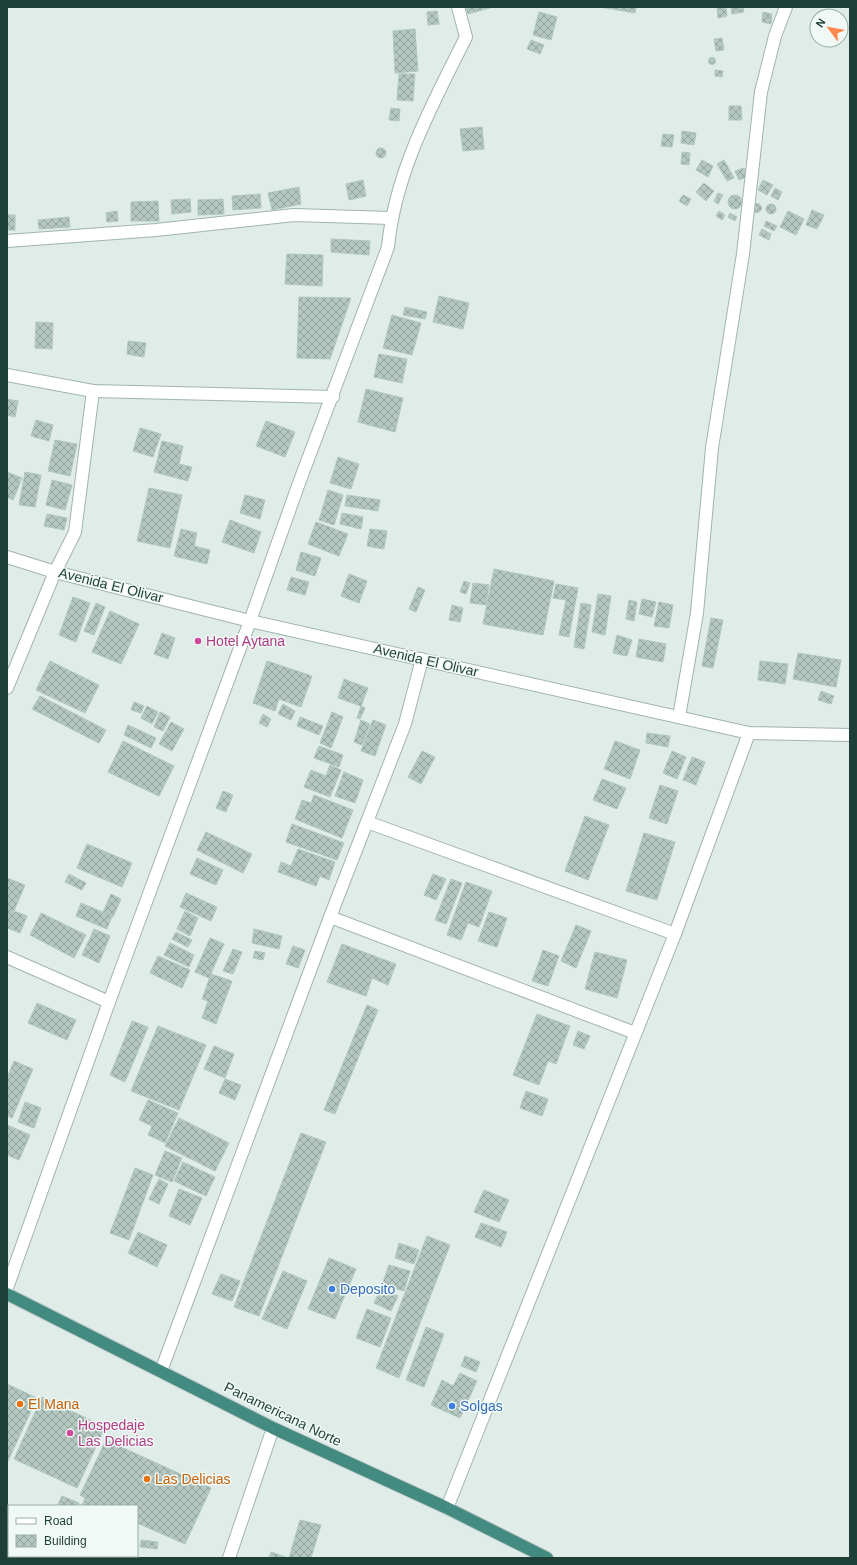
<svg xmlns="http://www.w3.org/2000/svg" width="857" height="1565" font-family="Helvetica,sans-serif">
  <defs>
    <pattern id="building-cross-hatch" width="8" height="8" patternUnits="userSpaceOnUse"><rect width="8" height="8" fill="#b4c7c1"/><path d="M0 0l8 8M0 8l8-8" fill="none" stroke="#92a39e"/></pattern>
  </defs>
  <rect width="100%" height="100%" fill="#dfece8"/>
  <g fill="url(#building-cross-hatch)" stroke="#b1c7c0">
    <polygon points="466,7 493,7 468,14"/>
    <polygon points="600,7 636,7 635,13"/>
    <polygon points="717,7 726,7 727,16 718,18"/>
    <polygon points="731,7 743,7 744,12 732,14"/>
    <polygon points="437,11 439,24 428,25 427,12"/>
    <polygon points="539,12 557,17 551,40 533,35"/>
    <polygon points="763,12 772,14 771,24 762,22"/>
    <polygon points="415,29 418,71 395,73 393,31"/>
    <polygon points="722,38 724,50 716,51 714,39"/>
    <polygon points="531,40 544,45 540,54 527,49"/>
    <circle cx="712" cy="61" r="3.5"/>
    <polygon points="715,70 723,71 722,77 715,76"/>
    <polygon points="399,74 415,74 413,101 397,100"/>
    <polygon points="729,106 741,106 742,120 729,120"/>
    <polygon points="391,108 400,109 399,121 389,120"/>
    <polygon points="482,127 484,149 463,151 460,129"/>
    <polygon points="682,131 696,133 694,145 681,143"/>
    <polygon points="663,134 674,135 672,147 661,146"/>
    <circle cx="381" cy="153" r="5"/>
    <polygon points="682,152 690,153 689,165 681,164"/>
    <polygon points="702,160 713,166 708,177 696,170"/>
    <polygon points="724,160 734,178 727,181 717,164"/>
    <polygon points="744,168 748,176 739,180 735,171"/>
    <polygon points="363,180 366,196 349,200 346,184"/>
    <polygon points="763,180 773,185 767,195 758,190"/>
    <polygon points="704,183 714,191 706,201 696,192"/>
    <polygon points="299,187 301,204 272,210 268,193"/>
    <polygon points="775,188 782,192 778,200 771,196"/>
    <polygon points="718,193 723,195 718,204 714,201"/>
    <polygon points="260,194 261,208 233,210 232,196"/>
    <polygon points="683,195 691,199 687,206 679,201"/>
    <circle cx="735" cy="202" r="7"/>
    <polygon points="190,199 191,212 172,214 171,200"/>
    <polygon points="223,199 224,214 198,215 198,200"/>
    <polygon points="158,201 159,221 131,221 131,202"/>
    <circle cx="757" cy="208" r="4.5"/>
    <circle cx="771" cy="209" r="5"/>
    <polygon points="812,210 824,215 817,229 806,225"/>
    <polygon points="117,211 118,221 107,222 106,213"/>
    <polygon points="719,211 725,215 722,220 716,216"/>
    <polygon points="788,211 804,219 796,235 780,227"/>
    <polygon points="730,213 737,217 735,221 728,217"/>
    <rect x="7" y="215" width="8" height="15"/>
    <polygon points="69,217 70,227 39,229 38,220"/>
    <polygon points="766,221 777,226 774,231 764,226"/>
    <polygon points="762,229 771,234 769,240 759,235"/>
    <polygon points="331,239 370,241 369,255 331,252"/>
    <polygon points="287,254 323,255 322,286 285,284"/>
    <polygon points="439,296 469,303 463,329 433,322"/>
    <polygon points="299,297 351,298 330,359 297,358"/>
    <polygon points="405,307 427,312 425,319 403,315"/>
    <polygon points="392,315 421,323 412,355 383,348"/>
    <polygon points="36,322 53,323 52,349 35,348"/>
    <polygon points="128,341 146,343 144,357 127,354"/>
    <polygon points="379,354 407,359 402,383 374,377"/>
    <polygon points="366,389 403,398 395,432 358,422"/>
    <polygon points="7,399 18,401 15,417 7,415"/>
    <polygon points="36,420 53,425 49,441 31,436"/>
    <polygon points="266,421 295,432 285,457 256,446"/>
    <polygon points="140,428 161,434 153,457 133,451"/>
    <polygon points="55,440 77,444 70,476 48,471"/>
    <polygon points="162,441 183,446 179,464 192,467 188,481 154,472"/>
    <polygon points="338,457 359,464 351,489 330,483"/>
    <polygon points="7,472 22,478 13,500 7,497"/>
    <polygon points="25,472 41,475 35,507 19,505"/>
    <polygon points="52,480 72,485 65,510 46,505"/>
    <polygon points="149,488 182,495 170,548 137,541"/>
    <polygon points="328,490 343,495 334,525 319,520"/>
    <polygon points="245,495 265,500 260,519 240,513"/>
    <polygon points="347,495 380,500 378,511 345,506"/>
    <polygon points="342,513 363,517 361,529 340,524"/>
    <polygon points="47,514 67,518 64,530 44,526"/>
    <polygon points="230,520 261,532 254,553 222,542"/>
    <polygon points="316,522 348,534 339,556 308,544"/>
    <polygon points="181,529 197,533 194,546 210,550 207,564 174,556"/>
    <polygon points="370,529 387,531 384,549 367,546"/>
    <polygon points="301,552 321,558 315,576 296,570"/>
    <polygon points="494,569 554,581 543,635 483,624"/>
    <polygon points="349,574 367,581 359,603 341,596"/>
    <polygon points="291,577 309,582 305,595 287,590"/>
    <polygon points="464,581 470,583 466,594 460,592"/>
    <polygon points="473,583 489,585 486,605 470,603"/>
    <polygon points="556,584 578,588 569,637 559,635 566,600 553,598"/>
    <polygon points="418,587 425,590 416,612 409,609"/>
    <polygon points="598,594 611,596 605,635 592,632"/>
    <polygon points="73,597 90,603 76,642 59,635"/>
    <polygon points="642,599 656,602 652,617 639,614"/>
    <polygon points="629,600 637,602 634,621 626,619"/>
    <polygon points="659,602 673,605 669,628 654,626"/>
    <polygon points="96,603 105,607 94,635 84,631"/>
    <polygon points="581,603 591,605 584,649 574,647"/>
    <polygon points="452,605 463,608 460,622 449,620"/>
    <polygon points="110,611 139,624 121,664 92,652"/>
    <polygon points="711,618 723,620 713,668 702,666"/>
    <polygon points="162,633 175,638 168,659 154,654"/>
    <polygon points="617,635 632,640 627,656 613,653"/>
    <polygon points="639,639 666,644 663,662 636,657"/>
    <polygon points="798,653 841,660 836,687 793,679"/>
    <polygon points="50,661 99,685 85,713 36,690"/>
    <polygon points="267,661 312,676 301,707 279,699 275,711 253,703"/>
    <polygon points="760,661 788,664 785,684 758,680"/>
    <polygon points="344,679 368,688 361,706 338,698"/>
    <polygon points="821,691 834,696 831,704 818,700"/>
    <polygon points="40,696 106,730 99,743 32,709"/>
    <polygon points="134,702 144,706 141,713 131,710"/>
    <polygon points="283,704 295,711 291,720 278,714"/>
    <polygon points="147,706 158,712 152,724 141,718"/>
    <polygon points="361,706 365,708 360,719 357,718"/>
    <polygon points="160,712 170,717 163,731 154,727"/>
    <polygon points="332,712 343,717 331,748 320,743"/>
    <polygon points="263,714 271,719 267,727 259,723"/>
    <polygon points="300,717 323,726 319,735 297,726"/>
    <polygon points="361,720 370,724 362,745 354,742"/>
    <polygon points="373,720 386,725 375,756 361,751"/>
    <polygon points="171,722 184,729 172,751 159,744"/>
    <polygon points="128,725 156,738 151,748 124,735"/>
    <polygon points="647,733 670,736 668,747 646,743"/>
    <polygon points="123,741 174,766 159,796 108,772"/>
    <polygon points="615,741 640,750 630,779 604,769"/>
    <polygon points="319,746 343,755 339,767 314,758"/>
    <polygon points="422,751 435,757 421,784 408,777"/>
    <polygon points="672,751 686,757 677,779 663,773"/>
    <polygon points="692,757 705,762 696,785 683,780"/>
    <polygon points="330,765 341,770 330,797 304,787 311,770 326,776"/>
    <polygon points="344,772 363,780 355,803 335,796"/>
    <polygon points="602,779 626,788 617,809 593,800"/>
    <polygon points="660,785 678,791 667,824 649,818"/>
    <polygon points="223,791 233,795 226,812 216,808"/>
    <polygon points="314,795 353,810 342,838 295,819 302,800 311,803"/>
    <polygon points="585,816 609,825 588,880 565,871"/>
    <polygon points="292,824 344,843 337,860 286,842"/>
    <polygon points="206,832 252,854 243,873 197,850"/>
    <polygon points="644,833 675,842 657,900 626,891"/>
    <polygon points="87,844 132,863 122,887 77,868"/>
    <polygon points="298,849 335,862 329,880 320,876 316,886 278,872 281,862 291,866"/>
    <polygon points="197,858 223,870 216,885 190,874"/>
    <polygon points="69,874 86,883 82,890 65,882"/>
    <polygon points="433,874 446,879 436,900 424,895"/>
    <polygon points="7,878 25,885 14,911 27,916 20,933 7,928"/>
    <polygon points="451,879 462,883 446,924 435,920"/>
    <polygon points="466,882 492,891 479,927 468,923 461,940 447,935"/>
    <polygon points="186,893 217,907 211,921 180,907"/>
    <polygon points="111,894 121,899 113,917 103,912"/>
    <polygon points="81,903 112,916 107,929 76,916"/>
    <polygon points="185,911 198,918 190,936 177,929"/>
    <polygon points="489,912 507,918 497,947 478,941"/>
    <polygon points="41,913 86,935 74,958 30,935"/>
    <polygon points="576,925 591,931 576,968 561,961"/>
    <polygon points="94,929 110,936 99,963 82,955"/>
    <polygon points="254,929 282,936 279,949 252,943"/>
    <polygon points="176,932 192,940 188,947 172,939"/>
    <polygon points="210,938 224,944 209,978 195,972"/>
    <polygon points="170,943 194,955 189,967 164,955"/>
    <polygon points="342,944 396,964 388,985 372,978 366,996 327,982"/>
    <polygon points="293,946 305,950 298,968 286,964"/>
    <polygon points="233,949 242,952 233,974 223,971"/>
    <polygon points="543,950 559,956 548,986 532,981"/>
    <polygon points="255,951 265,953 263,960 253,958"/>
    <polygon points="595,952 627,960 617,998 585,989"/>
    <polygon points="158,956 190,970 182,988 150,973"/>
    <polygon points="211,974 232,981 216,1024 202,1018 208,1001 202,999"/>
    <polygon points="37,1003 76,1020 67,1040 28,1023"/>
    <polygon points="367,1005 378,1010 335,1114 324,1110"/>
    <polygon points="537,1014 570,1026 556,1064 548,1061 539,1085 513,1075"/>
    <polygon points="132,1021 148,1027 125,1082 110,1075"/>
    <polygon points="158,1026 206,1045 179,1110 131,1091"/>
    <polygon points="578,1031 590,1036 584,1049 573,1045"/>
    <polygon points="214,1046 234,1054 225,1078 204,1069"/>
    <polygon points="14,1061 33,1069 12,1118 7,1116 7,1078"/>
    <polygon points="225,1079 241,1085 235,1100 219,1093"/>
    <polygon points="526,1091 548,1099 542,1116 520,1108"/>
    <polygon points="148,1100 178,1113 165,1143 148,1135 152,1126 139,1120"/>
    <polygon points="25,1102 41,1108 34,1128 18,1122"/>
    <polygon points="179,1118 229,1143 215,1171 165,1146"/>
    <polygon points="7,1125 30,1135 19,1160 7,1155"/>
    <polygon points="301,1133 326,1142 259,1316 234,1307"/>
    <polygon points="165,1151 182,1158 172,1182 155,1175"/>
    <polygon points="183,1162 215,1177 206,1196 174,1181"/>
    <polygon points="135,1168 153,1175 129,1240 110,1233"/>
    <polygon points="159,1179 168,1184 159,1204 149,1199"/>
    <polygon points="179,1189 202,1198 190,1225 169,1216"/>
    <polygon points="484,1190 509,1200 499,1222 474,1212"/>
    <polygon points="481,1223 507,1232 501,1247 475,1237"/>
    <polygon points="138,1232 167,1245 157,1267 128,1253"/>
    <polygon points="427,1236 450,1245 399,1378 376,1368"/>
    <polygon points="399,1243 419,1250 414,1264 395,1258"/>
    <polygon points="329,1258 356,1269 335,1319 308,1309"/>
    <polygon points="389,1265 410,1271 404,1291 382,1285"/>
    <polygon points="283,1271 307,1281 287,1329 262,1319"/>
    <polygon points="221,1274 240,1281 232,1301 212,1294"/>
    <polygon points="381,1288 398,1296 391,1311 374,1303"/>
    <polygon points="367,1309 391,1318 380,1347 356,1338"/>
    <polygon points="426,1327 444,1334 424,1387 406,1380"/>
    <polygon points="465,1356 480,1362 476,1372 461,1366"/>
    <polygon points="460,1373 477,1381 460,1418 431,1405 442,1380 453,1386"/>
    <polygon points="7,1384 37,1398 7,1463"/>
    <polygon points="42,1397 105,1427 77,1488 14,1459"/>
    <polygon points="106,1440 211,1488 185,1544 137,1523 137,1506 82,1506 85,1498 80,1495"/>
    <polygon points="62,1496 79,1503 78,1506 57,1506"/>
    <polygon points="300,1520 321,1525 311,1558 289,1558"/>
    <polygon points="141,1540 158,1542 157,1549 140,1547"/>
    <polygon points="271,1552 286,1557 285,1558 269,1558"/>
    <polygon points="106,1556 126,1556 126,1558"/>
  </g>
  <g fill="none" stroke-linecap="round" stroke-linejoin="round">
    <g stroke="#a1b4b0" stroke-width="14">
      <g id="minor">
        <polyline points="7,241 156,230 294,215 391,218"/>
        <polyline points="7,375 93,391 333,397"/>
        <polyline points="7,557 55,572 250,621 749,733 850,735"/>
        <polyline points="7,688 55,572 75,532 93,391"/>
        <polyline points="679,717 697,613 712,448 743,254 761,92 775,36 786,7"/>
        <polyline points="367,822 675,934"/>
        <polyline points="330,917 635,1033"/>
        <polyline points="7,957 109,1002"/>
        <path d="M7,1288L109,1002L250,621L299,483L388,247C395,172 433,103 466,37L458,7"/>
        <polyline points="161,1371 330,917 405,724 422,659"/>
        <polyline points="447,1508 675,934 749,733"/>
        <polyline points="229,1558 273,1428"/>
      </g>
    </g>
    <g stroke="#c0c9c7" stroke-width="14">
      <polyline id="trunk" points="7,1294 273,1428 447,1508 547,1558"/>
    </g>
    <use href="#minor" stroke="#fff" stroke-width="12"/>
    <use href="#trunk" stroke="#438a80" stroke-width="12"/>
  </g>
  <g fill="#d1479c" stroke="#f0f9f5" stroke-width="1.5">
    <circle cx="198" cy="641" r="4"/>
    <circle cx="70" cy="1433" r="4"/>
  </g>
  <g fill="#3f7fe0" stroke="#f0f9f5" stroke-width="1.5">
    <circle cx="332" cy="1289" r="4"/>
    <circle cx="452" cy="1406" r="4"/>
  </g>
  <g fill="#e8710a" stroke="#f0f9f5" stroke-width="1.5">
    <circle cx="20" cy="1404" r="4"/>
    <circle cx="147" cy="1479" r="4"/>
  </g>
  <g text-anchor="middle" stroke-width="3" stroke-linejoin="round" paint-order="stroke">
    <g font-size="14" fill="#1e3e38" stroke="#f0f9f5">
      <text transform="translate(111 585) rotate(14)" y="5">Avenida El Olivar</text>
      <text transform="translate(426 660) rotate(13)" y="5">Avenida El Olivar</text>
      <text transform="translate(283 1414) rotate(26)" y="5">Panamericana Norte</text>
    </g>
    <g font-size="14" fill="#b23c85" stroke="#f0f9f5" text-anchor="start">
      <text x="206" y="646">Hotel Aytana</text>
      <text x="78" y="1430">Hospedaje<tspan x="78" dy="16">Las Delicias</tspan></text>
    </g>
    <g font-size="14" fill="#366cbe" stroke="#f0f9f5" text-anchor="start">
      <text x="340" y="1294">Deposito</text>
      <text x="460" y="1411">Solgas</text>
    </g>
    <g font-size="14" fill="#c56008" stroke="#f0f9f5" text-anchor="start">
      <text x="28" y="1409">El Mana</text>
      <text x="155" y="1484">Las Delicias</text>
    </g>
  </g>
  <rect width="857" height="1565" fill="none" stroke="#1e3e38" stroke-width="16"/>
  <rect x="8" y="1505" width="130" height="52" fill="#f0f9f5" stroke="#9caea9"/>
  <rect x="16" y="1518" width="20" height="6" fill="#ffffff" stroke="#9caea9"/>
  <text x="44" y="1525" font-size="12" fill="#1e3e38">Road</text>
  <rect x="16" y="1535" width="20" height="12" fill="url(#building-cross-hatch)" stroke="#9caea9"/>
  <text x="44" y="1545" font-size="12" fill="#1e3e38">Building</text>
  <g transform="translate(829 28) rotate(302)"><circle r="19" fill="#f0f9f5" stroke="#9caea9"/>
  <path d="M0-3L7 15L0 10L-7 15Z" fill="#ff874b"/>
  <text y="-6" font-size="11" font-weight="bold" text-anchor="middle" fill="#1e3e38">N</text>
  </g>
</svg>
